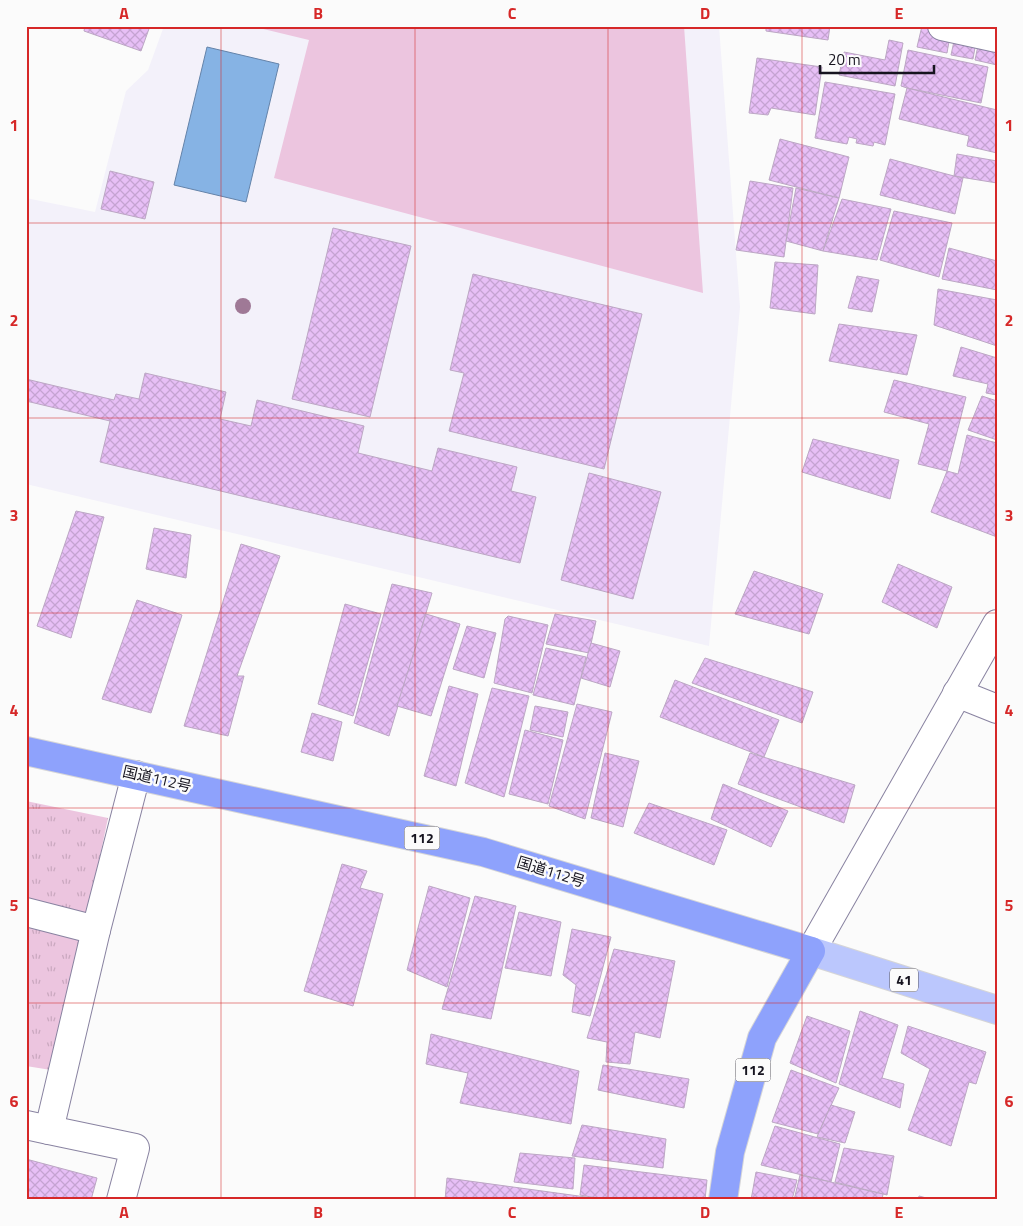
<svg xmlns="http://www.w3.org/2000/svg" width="1023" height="1226" font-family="'Titillium Web','Noto Sans JP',sans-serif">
  <defs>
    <pattern id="grass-tufts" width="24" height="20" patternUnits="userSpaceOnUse" patternTransform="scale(1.25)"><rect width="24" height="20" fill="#ecc5df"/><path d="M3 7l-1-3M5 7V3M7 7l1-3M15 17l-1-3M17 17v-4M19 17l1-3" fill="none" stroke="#caa8bf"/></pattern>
    <pattern id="building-cross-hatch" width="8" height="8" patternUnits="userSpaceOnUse" patternTransform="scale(1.25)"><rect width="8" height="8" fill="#e7bff6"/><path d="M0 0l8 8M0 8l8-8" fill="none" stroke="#c5a3d2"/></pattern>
  </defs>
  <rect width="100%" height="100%" fill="#fbfbfb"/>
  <polygon fill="#f3f1fa" points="164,26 719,26 740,307 709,646 26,484 26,198 95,212 126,91 148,70"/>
  <g fill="url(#grass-tufts)">
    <polygon points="26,801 108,818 88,913 26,900"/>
    <polygon points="26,923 82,937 51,1070 26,1066"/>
  </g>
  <polygon fill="#ecc5df" points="251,26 684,26 703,293 274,178 309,40"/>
  <polygon fill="#86b3e4" stroke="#6483a9" points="207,47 279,64 246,202 174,185"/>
  <g fill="url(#building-cross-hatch)" stroke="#bca7c4">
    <polygon points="85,26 150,26 141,51 84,31"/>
    <polygon points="766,26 830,26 828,40 766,31"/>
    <polygon points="922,26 932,26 951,30 947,53 917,47"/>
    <polygon points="956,32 977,36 973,59 951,55"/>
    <polygon points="980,36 997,40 997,65 975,60"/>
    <polygon points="889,40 903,43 895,86 839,75 844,52 885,60"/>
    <polygon points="908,50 988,67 981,103 907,88 901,86"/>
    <polygon points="757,58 822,67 815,115 771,108 768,115 749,113"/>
    <polygon points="825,82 895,94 885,145 874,142 873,146 856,143 857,139 849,137 847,144 815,138"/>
    <polygon points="907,88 997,110 997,153 967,146 969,136 899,119"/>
    <polygon points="780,139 849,157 839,198 769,180"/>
    <polygon points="957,154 997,161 997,183 954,176"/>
    <polygon points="890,159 954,176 963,178 955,214 880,195"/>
    <polygon points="110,171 154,182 145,219 101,209"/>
    <polygon points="750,181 793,188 784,257 736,250"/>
    <polygon points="796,188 839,198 823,251 786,241"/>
    <polygon points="842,199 891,209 877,260 823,251"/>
    <polygon points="894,211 952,223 939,277 880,260"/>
    <polygon points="333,228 411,246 370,417 292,399"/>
    <polygon points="949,248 997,261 997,290 942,279"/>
    <polygon points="775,262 818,265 815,314 770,308"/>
    <polygon points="473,274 642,314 604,469 449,431 464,373 450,370"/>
    <polygon points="857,276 879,280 872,312 848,308"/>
    <polygon points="938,289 997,300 997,346 934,325"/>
    <polygon points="839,324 917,335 907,375 829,361"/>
    <polygon points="961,347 997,358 997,395 986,393 988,384 953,376"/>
    <polygon points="145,373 226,392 220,419 251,426 257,400 364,426 358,453 432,471 438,448 517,467 511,491 536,497 520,563 100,462 110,421 26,401 26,379 114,400 116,394 139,399"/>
    <polygon points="894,380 966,397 947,471 918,464 929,424 884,412"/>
    <polygon points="982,396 997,401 997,440 968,430"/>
    <polygon points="967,435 997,443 997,537 931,512 947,471 958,474"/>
    <polygon points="813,439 899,460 890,499 802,472"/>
    <polygon points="589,473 661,492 633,599 561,580"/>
    <polygon points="76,511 104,517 71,638 37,626"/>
    <polygon points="154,528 191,535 186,578 146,569"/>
    <polygon points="241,544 280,556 237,676 244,676 228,736 184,726"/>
    <polygon points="898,564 952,587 937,628 882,602"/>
    <polygon points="754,571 823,594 809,634 735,614"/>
    <polygon points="392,584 432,593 389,736 354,723"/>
    <polygon points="137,600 182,615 151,713 102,699"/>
    <polygon points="345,604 381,614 353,716 318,704"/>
    <polygon points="426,614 460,624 431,716 397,706"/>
    <polygon points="555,614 596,621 589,653 546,644"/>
    <polygon points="508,616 548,625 532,693 494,683 505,619"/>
    <polygon points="467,626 496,633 484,678 453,669"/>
    <polygon points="591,643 620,651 610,687 581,678"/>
    <polygon points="546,648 586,657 574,705 533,695"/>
    <polygon points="705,658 813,692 802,723 692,683"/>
    <polygon points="675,680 779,720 764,757 660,717"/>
    <polygon points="449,686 478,694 456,786 424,776"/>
    <polygon points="492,688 529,696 504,797 465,783"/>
    <polygon points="577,704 612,712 585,819 549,806"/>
    <polygon points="535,706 568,712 563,737 530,730"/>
    <polygon points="312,713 342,722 333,761 301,752"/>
    <polygon points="525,730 563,740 548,804 509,794"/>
    <polygon points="605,753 639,761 623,827 591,818"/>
    <polygon points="750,753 855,785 844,823 738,784"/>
    <polygon points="723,784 788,811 771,847 711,819"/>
    <polygon points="649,803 727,830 714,865 634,833"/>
    <polygon points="342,864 367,871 360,888 383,894 353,1006 304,991"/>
    <polygon points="429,886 470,898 447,987 407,970"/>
    <polygon points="475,896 516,906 491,1019 442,1009"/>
    <polygon points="519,912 561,922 551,976 505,968"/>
    <polygon points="572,929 611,937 590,1016 572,1012 576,985 563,975"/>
    <polygon points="614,949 675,961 660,1038 635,1032 630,1064 606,1062 607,1042 587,1038"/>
    <polygon points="860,1011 898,1025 882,1078 904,1084 900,1108 839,1084"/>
    <polygon points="807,1016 850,1031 836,1083 790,1063"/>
    <polygon points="908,1026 986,1052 976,1084 969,1082 951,1146 908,1130 930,1069 901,1053"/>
    <polygon points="431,1034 579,1071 571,1124 460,1103 468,1073 426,1064"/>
    <polygon points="603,1065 689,1079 684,1108 598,1090"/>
    <polygon points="791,1070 839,1088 818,1134 772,1122"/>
    <polygon points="831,1105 855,1112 845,1143 817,1137"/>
    <polygon points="582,1125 666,1139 663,1168 572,1156"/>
    <polygon points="775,1126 840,1144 831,1182 761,1165"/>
    <polygon points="844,1148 894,1156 887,1195 835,1182"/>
    <polygon points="520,1153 575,1158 573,1189 514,1182"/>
    <polygon points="26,1159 97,1178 91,1200 26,1200"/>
    <polygon points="584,1165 707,1180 705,1200 608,1200 580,1195"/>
    <polygon points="756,1172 797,1180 792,1200 751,1200"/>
    <polygon points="800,1175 883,1194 882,1200 794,1200"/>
    <polygon points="447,1178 608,1200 445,1200"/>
    <polygon points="919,1196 934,1200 918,1200"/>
  </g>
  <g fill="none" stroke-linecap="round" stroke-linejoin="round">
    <g stroke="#8983a1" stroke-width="30">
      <g id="minor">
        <polyline points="942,26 997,38"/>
        <polyline points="957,693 997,709"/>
        <polyline points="26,912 96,930"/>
        <polyline points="811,951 997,624"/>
        <polyline points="26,1125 49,1130"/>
        <polyline points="121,1200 135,1148 49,1130 96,930 136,775"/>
      </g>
    </g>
    <g stroke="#d5d5d7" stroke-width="30">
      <polyline id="major" points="811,951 997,1010"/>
    </g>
    <g stroke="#d5d5d7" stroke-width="30">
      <polyline id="highway" points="26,751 483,852 811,951 762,1038 730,1152 723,1200"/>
    </g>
    <use href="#minor" stroke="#fff" stroke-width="28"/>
    <use href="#major" stroke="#bbc7fd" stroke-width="28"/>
    <use href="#highway" stroke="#8ea2fc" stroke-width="28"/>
  </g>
  <circle fill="#9f7996" cx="243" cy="306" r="8"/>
  <path fill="none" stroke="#d62828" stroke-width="1" stroke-opacity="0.55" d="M221,26V1200M415,26V1200M608,26V1200M802,26V1200M26,223H997M26,418H997M26,613H997M26,808H997M26,1003H997"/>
  <g text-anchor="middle" stroke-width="5" stroke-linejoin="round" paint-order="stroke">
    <g fill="#fbfbfb" stroke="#5b5961" stroke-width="1">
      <rect x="404.5" y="826.5" width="35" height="23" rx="4"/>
      <rect x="890" y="968.5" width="28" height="23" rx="4"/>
      <rect x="735.5" y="1058.5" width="35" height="23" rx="4"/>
    </g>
    <g font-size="14" font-weight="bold" fill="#16141f">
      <text x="422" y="843">112</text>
      <text x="904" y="985">41</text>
      <text x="753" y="1075">112</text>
    </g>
    <g font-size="15" fill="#16141f" stroke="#fbfbfb">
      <text transform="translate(157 779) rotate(13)" y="5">国道112号</text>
      <text transform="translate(551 872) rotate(17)" y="5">国道112号</text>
    </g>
  </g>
  <rect width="1023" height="1226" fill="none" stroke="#fbfbfb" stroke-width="55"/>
  <path d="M820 65v8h114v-8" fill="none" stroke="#16141f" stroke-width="2.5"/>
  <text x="828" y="65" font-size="15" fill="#16141f" stroke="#fbfbfb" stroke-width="4" paint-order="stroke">20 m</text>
  <rect x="28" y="28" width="968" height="1170" fill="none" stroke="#d62828" stroke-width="2"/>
  <g font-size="16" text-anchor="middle" font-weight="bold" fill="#d62828">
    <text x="124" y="19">A</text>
    <text x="318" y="19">B</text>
    <text x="512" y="19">C</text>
    <text x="705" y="19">D</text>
    <text x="899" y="19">E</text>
    <text x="14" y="131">1</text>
    <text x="1009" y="131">1</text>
    <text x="14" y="326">2</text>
    <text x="1009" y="326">2</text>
    <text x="14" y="521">3</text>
    <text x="1009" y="521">3</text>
    <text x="14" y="716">4</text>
    <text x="1009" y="716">4</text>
    <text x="14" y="911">5</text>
    <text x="1009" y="911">5</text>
    <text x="14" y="1107">6</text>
    <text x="1009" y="1107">6</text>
    <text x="124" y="1218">A</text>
    <text x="318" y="1218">B</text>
    <text x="512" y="1218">C</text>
    <text x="705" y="1218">D</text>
    <text x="899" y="1218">E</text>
  </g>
</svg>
